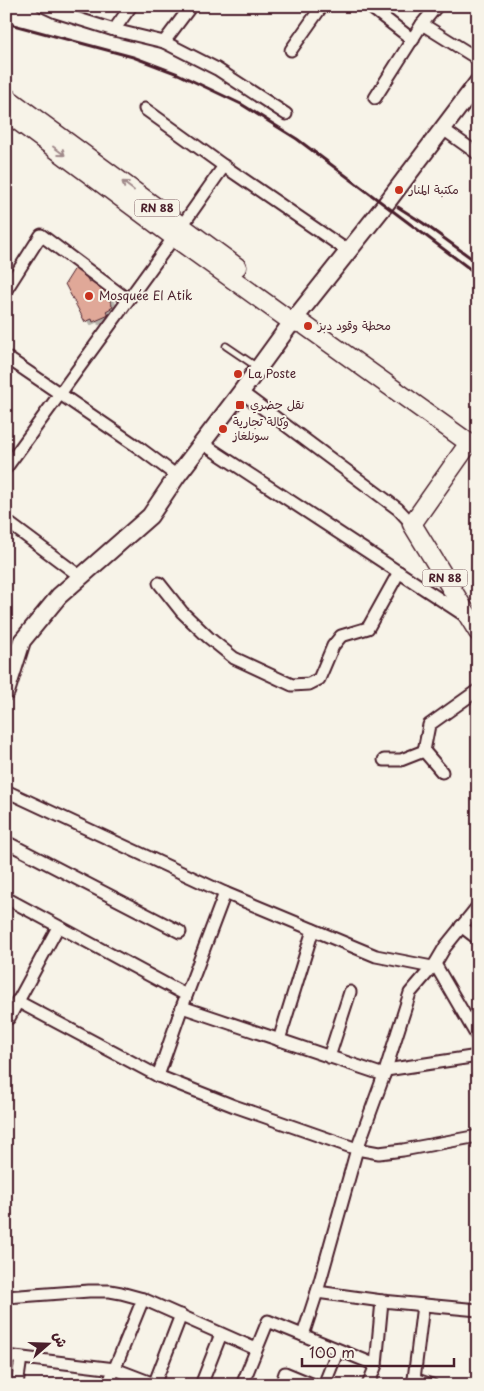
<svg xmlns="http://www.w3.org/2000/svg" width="484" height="1391" font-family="'Playpen Sans','Playpen Sans Arabic',sans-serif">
  <defs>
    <filter id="shadow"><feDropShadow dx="5.5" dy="3" stdDeviation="0" flood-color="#0004"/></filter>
  </defs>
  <rect width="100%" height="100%" fill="#f7f3e8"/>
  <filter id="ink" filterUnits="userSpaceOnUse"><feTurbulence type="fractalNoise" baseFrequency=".02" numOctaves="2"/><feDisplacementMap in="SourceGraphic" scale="10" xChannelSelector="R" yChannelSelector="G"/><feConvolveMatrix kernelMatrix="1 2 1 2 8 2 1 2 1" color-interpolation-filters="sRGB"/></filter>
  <g filter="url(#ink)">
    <polygon fill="#e0a898" stroke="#4a1f2b" filter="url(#shadow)" points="77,265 81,267 89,282 98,277 113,307 106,311 109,315 93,322 92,319 85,322 65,284"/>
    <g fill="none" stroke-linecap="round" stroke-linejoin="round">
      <g stroke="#4a1f2b" stroke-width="9">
        <polyline id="lane" points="226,346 257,367"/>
      </g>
      <g stroke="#4a1f2b" stroke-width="15">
        <g id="street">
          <polyline points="43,6 56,12 114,30 164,42 217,69 286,114"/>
          <polyline points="369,6 413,40"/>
          <polyline points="422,24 478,59"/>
          <polyline points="114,30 131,6"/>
          <polyline points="164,42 191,6"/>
          <polyline points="291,50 322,6"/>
          <polyline points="375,98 422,24 437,6"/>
          <polyline points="145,109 224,166 348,251"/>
          <polyline points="443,129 478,154"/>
          <polyline points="6,290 41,235 128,300"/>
          <polyline points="6,357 138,447 177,476"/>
          <polyline points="241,392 398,509 412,524"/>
          <polyline points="202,443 464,615"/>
          <polyline points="6,468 174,237 224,166"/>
          <polyline points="6,521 81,577"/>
          <polyline points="159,583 182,612 208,637 234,658 292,685 309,684 319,679 333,646 341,636 368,628 399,572"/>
          <polyline points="384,760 401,760 424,751"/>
          <polyline points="442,772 424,751 429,725 478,690"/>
          <polyline points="6,791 225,893 376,956 432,967"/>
          <polyline points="6,842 180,932"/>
          <polyline points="6,898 186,995"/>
          <polyline points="461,926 478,939"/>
          <polyline points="435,964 478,1038"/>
          <polyline points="17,1001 158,1076 234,1106 357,1149 379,1153 403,1150 478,1136"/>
          <polyline points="182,1007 384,1075"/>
          <polyline points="6,1016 9,1018 58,927"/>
          <polyline points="279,1040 313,930"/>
          <polyline points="329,1057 350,992"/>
          <polyline points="386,1070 478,1056"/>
          <polyline points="158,1076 182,1007 225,893"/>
          <polyline points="317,1292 382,1301 478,1310"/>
          <polyline points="6,1297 89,1291 110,1291 121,1293 143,1299 256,1349"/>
          <polyline points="303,1335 317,1292 357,1149 384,1075 410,993 435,964 445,947 478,906"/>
          <polyline points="6,1356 115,1369 154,1384"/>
          <polyline points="414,1379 432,1385"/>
          <polyline points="17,1385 21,1358"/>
          <polyline points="108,1385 143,1299"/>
          <polyline points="154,1385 181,1315"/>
          <polyline points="201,1385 221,1334"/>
          <polyline points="242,1385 268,1321 376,1365"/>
          <polyline points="281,1385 285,1373 314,1385"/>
          <polyline points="324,1385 338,1350"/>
          <polyline points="368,1385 376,1365 382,1301"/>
          <polyline points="412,1385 414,1379 423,1305"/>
        </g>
      </g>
      <g stroke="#4a1f2b" stroke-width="20">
        <polyline id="secondary" points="6,692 22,641 59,596 150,516 177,476 241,392 292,322 385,205 478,82"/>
      </g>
      <g stroke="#4a1f2b" stroke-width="21">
        <g id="primary">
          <polyline points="6,97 237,267"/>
          <polyline points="6,112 174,237 292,322 303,324 469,443 412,524 478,632"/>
        </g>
      </g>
      <use href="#lane" stroke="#f7f3e8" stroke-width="5.5"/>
      <use href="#street" stroke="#f7f3e8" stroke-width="11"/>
      <use href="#secondary" stroke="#f7f3e8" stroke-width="16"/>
      <use href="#primary" stroke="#f7f3e8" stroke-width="18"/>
      <g stroke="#4a1f2b" stroke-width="3">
        <polyline points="6,23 133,57 178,74 241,104 297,139 478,275"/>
        <polyline points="398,207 423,223 478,263"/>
      </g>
    </g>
    <defs><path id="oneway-shaft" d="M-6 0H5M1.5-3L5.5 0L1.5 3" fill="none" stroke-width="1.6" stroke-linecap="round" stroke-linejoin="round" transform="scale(1.25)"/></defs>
    <g stroke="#a0898a">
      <use href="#oneway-shaft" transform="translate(59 151) rotate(37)"/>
      <use href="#oneway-shaft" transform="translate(128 186) rotate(-143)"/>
    </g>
  </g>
  <g fill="#c8321e" stroke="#f7f3e8" stroke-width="2">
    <circle cx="399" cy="190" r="5"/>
    <circle cx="89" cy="296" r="5"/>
    <circle cx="308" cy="326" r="5"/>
    <circle cx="238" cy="374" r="5"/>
    <rect x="235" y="400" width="10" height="10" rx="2.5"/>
    <circle cx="223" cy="429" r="5"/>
  </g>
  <g text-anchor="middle" stroke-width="4" stroke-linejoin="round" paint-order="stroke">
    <g fill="#f7f3e8" stroke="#7e5f64" stroke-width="1">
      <rect x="134.5" y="199.5" width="45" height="17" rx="4"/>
      <rect x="422.5" y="569.5" width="45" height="17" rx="4"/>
    </g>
    <g font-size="11" font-weight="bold" fill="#4a1f2b">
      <text x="157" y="212">RN 88</text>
      <text x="445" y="582">RN 88</text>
    </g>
    <g font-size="12" fill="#4a1f2b" stroke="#f7f3e8" text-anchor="start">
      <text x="409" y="194">مكتبة المنار</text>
      <text x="99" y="300">Mosquée El Atik</text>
      <text x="318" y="330">محطة وقود دبز</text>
      <text x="248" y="378">La Poste</text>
      <text x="250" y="409">نقل حضري</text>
      <text x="233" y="426">وكالة تجارية<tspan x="233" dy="14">سونلغاز</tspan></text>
    </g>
  </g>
  <rect width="484" height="1391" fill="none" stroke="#f7f3e8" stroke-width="25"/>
  <rect x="12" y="12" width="459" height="1366" fill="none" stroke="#4a1f2b" stroke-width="2" filter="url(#ink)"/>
  <g transform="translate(48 1344) rotate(70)" stroke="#f7f3e8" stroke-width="4" paint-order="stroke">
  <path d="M0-4L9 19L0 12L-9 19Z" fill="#4a1f2b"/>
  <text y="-8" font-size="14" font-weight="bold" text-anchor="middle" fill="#4a1f2b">ش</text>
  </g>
  <path d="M302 1358v8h152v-8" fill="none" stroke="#4a1f2b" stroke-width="2.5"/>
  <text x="309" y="1358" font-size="15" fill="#4a1f2b" stroke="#f7f3e8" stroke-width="4" paint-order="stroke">100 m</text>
</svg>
